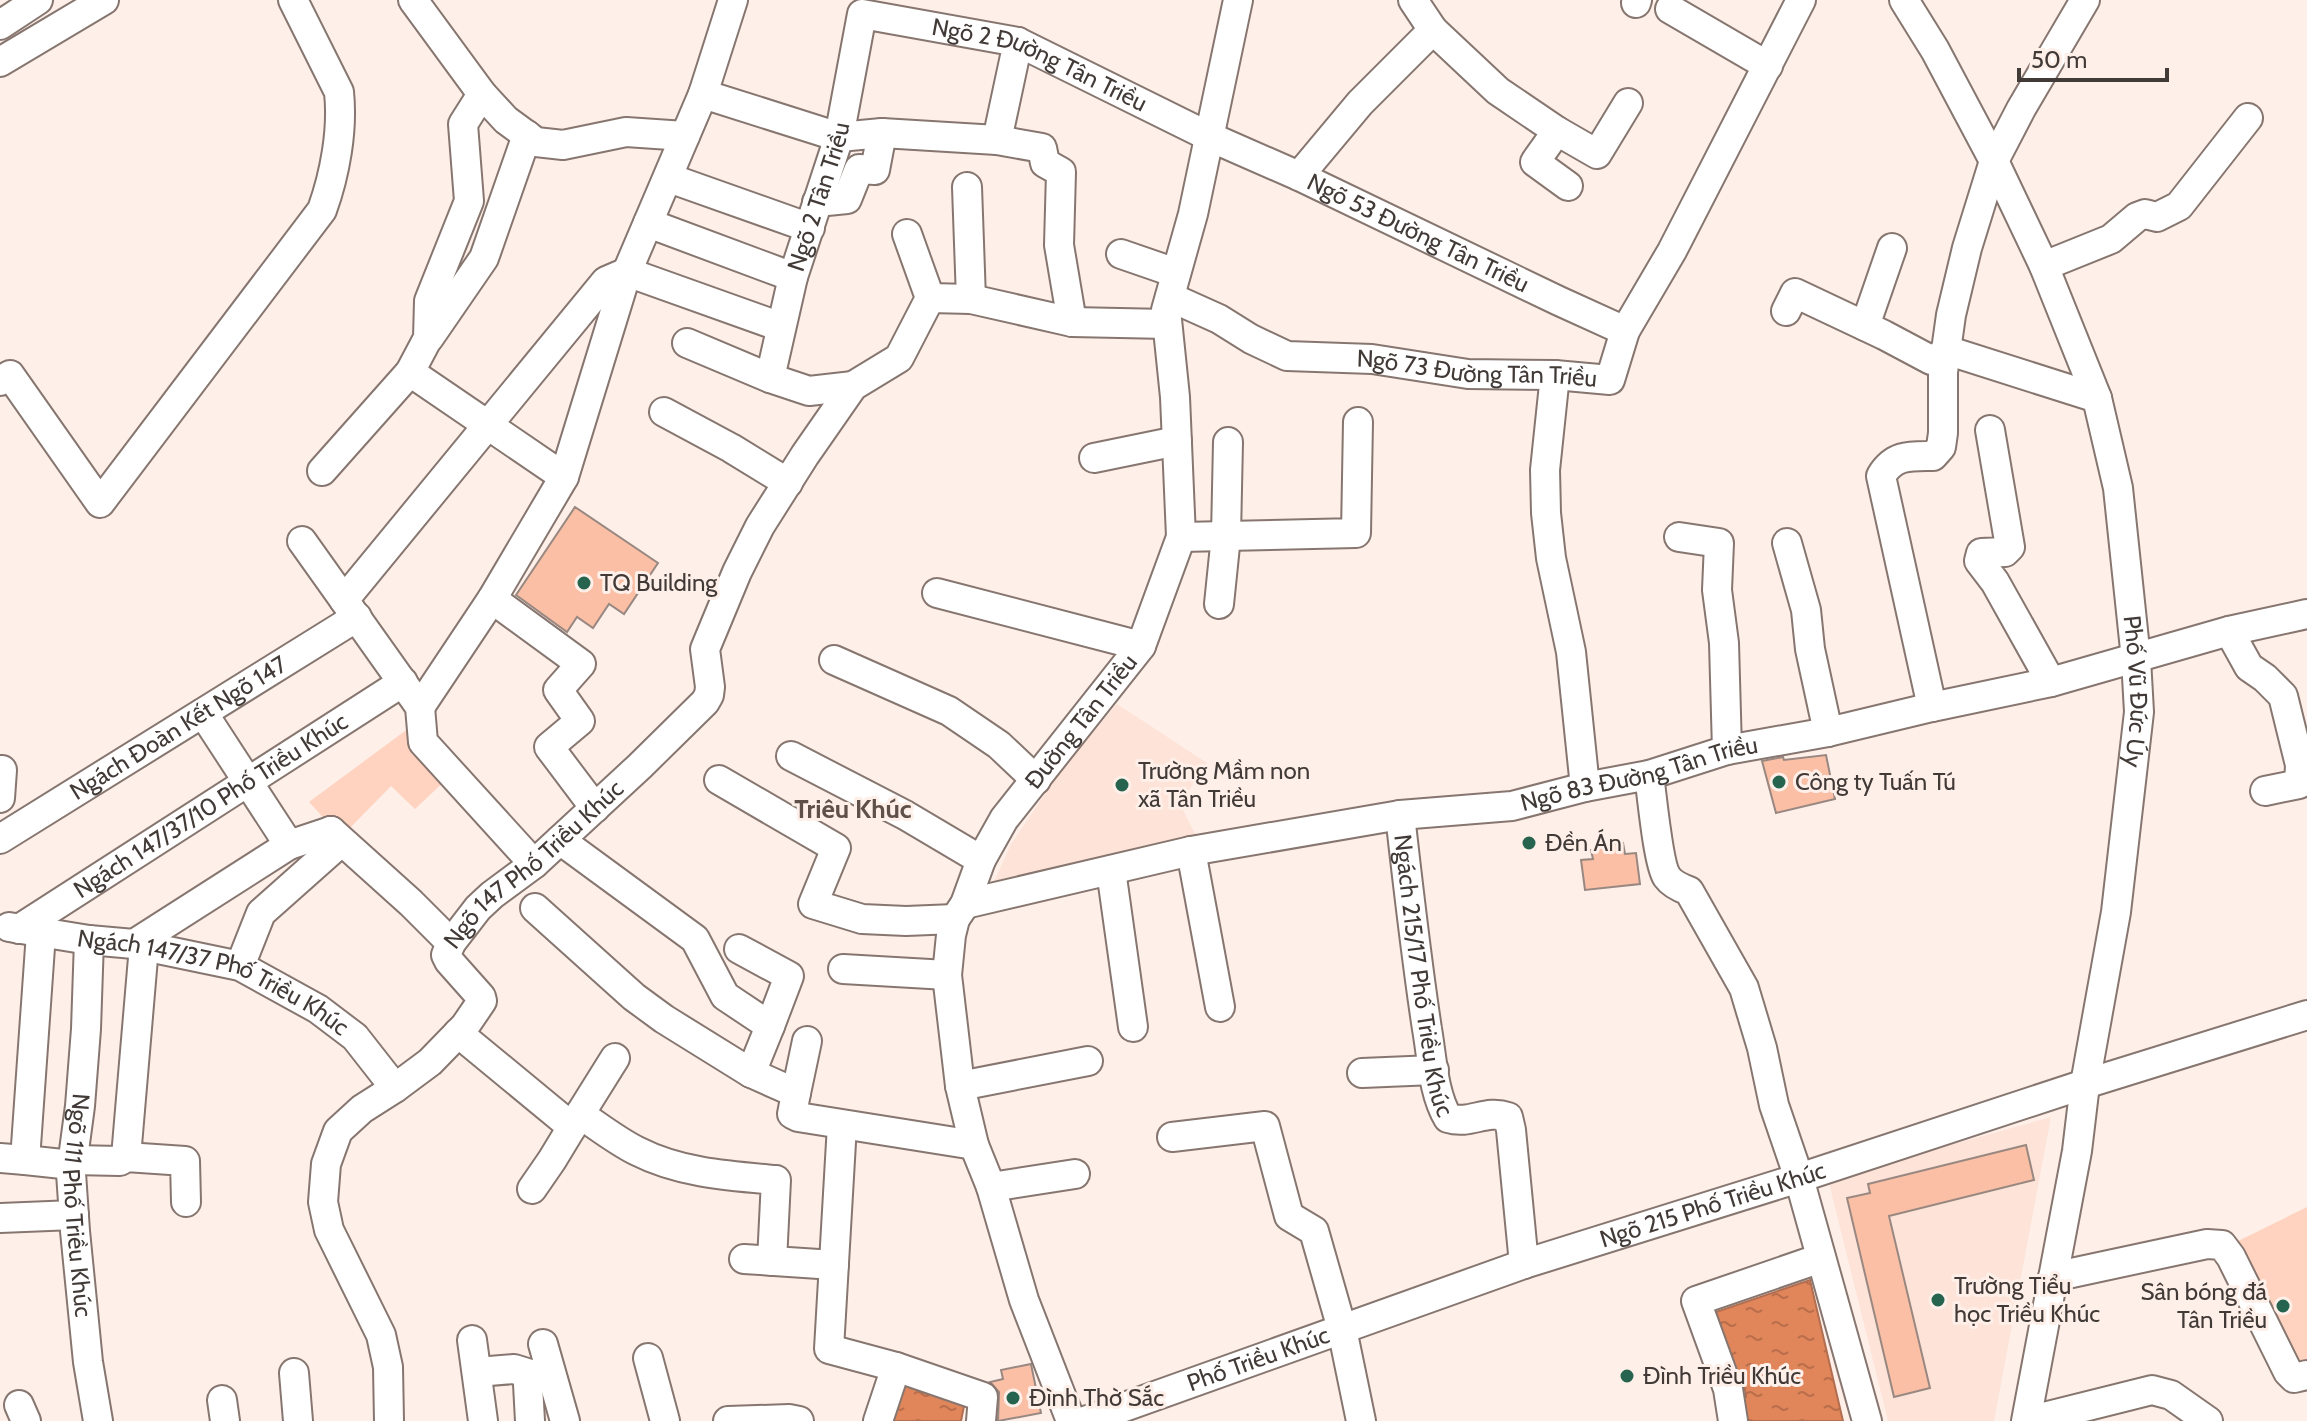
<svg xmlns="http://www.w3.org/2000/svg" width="2307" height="1421" font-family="Cabin,sans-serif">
  <defs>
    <pattern id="water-ripples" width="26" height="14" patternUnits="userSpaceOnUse" patternTransform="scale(2)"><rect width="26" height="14" fill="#e1855a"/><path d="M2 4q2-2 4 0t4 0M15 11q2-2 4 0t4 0" fill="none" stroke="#b86e4b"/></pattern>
  </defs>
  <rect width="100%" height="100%" fill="#feefe9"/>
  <g fill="#fee3d8">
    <polygon points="1117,704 1207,763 1180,804 1197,838 993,884 1011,844 1064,766"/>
    <polygon points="2051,1117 1994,1421 1888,1421 1828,1179"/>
  </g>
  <g fill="#ffd3c0">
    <polygon points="409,728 450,776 415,809 391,786 341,837 309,802"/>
    <polygon points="2307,1207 2307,1366 2292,1374 2230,1245"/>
  </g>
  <g fill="url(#water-ripples)" stroke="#b16e50" stroke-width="2">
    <polygon points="1810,1280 1843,1421 1741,1421 1738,1399 1746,1397 1743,1375 1735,1377 1713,1313"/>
    <polygon points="896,1378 967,1391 961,1421 885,1421"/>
  </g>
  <g fill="#fabfa5" stroke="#998881" stroke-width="2">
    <polygon points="575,507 658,563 624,614 609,604 593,628 577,617 567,632 516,595"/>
    <polygon points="1826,755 1835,799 1776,813 1762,761 1783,757 1784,760"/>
    <polygon points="1623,843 1625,854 1636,853 1640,884 1585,890 1581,860 1593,859 1591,850"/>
    <polygon points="2026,1145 2034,1180 1889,1216 1930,1388 1894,1397 1847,1198 1870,1193 1868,1184"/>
    <polygon points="1031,1364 1041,1413 998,1421 999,1392 990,1382 1003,1379 1001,1370"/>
  </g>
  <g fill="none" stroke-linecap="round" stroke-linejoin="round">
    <g stroke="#86766f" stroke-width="32">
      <g id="minor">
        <polyline points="413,0 482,94 506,120 536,142 563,145 626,132 685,136"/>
        <polyline points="1413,0 1433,30 1498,91 1557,131 1535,162 1568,186"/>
        <path id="s1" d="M1904,0L1935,50L1994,161L2044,266L2097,398L2118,488L2136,659L2139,712L2116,912L2085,1084L2077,1151L2026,1421"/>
        <polyline points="1636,3 1637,0"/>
        <polyline points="1670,9 1768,66"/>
        <polyline points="0,25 38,0"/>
        <polyline points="0,62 104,0"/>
        <polyline points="703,94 839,137 882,133"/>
        <polyline points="1557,131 1597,154 1628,103"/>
        <polyline points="997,140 1042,148 1045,163 1061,172 1059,245 1072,322"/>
        <polyline points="1299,176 1360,103 1433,30"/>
        <polyline points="669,178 810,228"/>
        <polyline points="967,187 971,299"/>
        <polyline points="817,202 847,199 859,169 875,170 882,133 997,140 1018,42"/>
        <polyline points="648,223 793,277"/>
        <polyline points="1121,254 1176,273"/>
        <polyline points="2044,266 2111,239 2137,217 2145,214 2157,217 2179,206 2248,118"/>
        <path id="s2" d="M1170,297L1219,319L1251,339L1287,356L1372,359L1468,374L1555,375L1610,380L1625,331L1672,251L1801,0"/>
        <polyline points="930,298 971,299 1072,322 1167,324"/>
        <polyline points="1786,311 1795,293 1884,335 1931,360 1937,359 1946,350 2097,398"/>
        <polyline points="1865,326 1892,248"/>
        <polyline points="429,338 484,258 527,135"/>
        <polyline points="687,343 770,378 809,391 853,386"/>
        <polyline points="410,372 564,477"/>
        <polyline points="1555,375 1545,470 1546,513 1551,558 1571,652 1585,787"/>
        <path id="s3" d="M770,378L793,277L839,137L862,14L1018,42L1210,137L1299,176L1559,301L1625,331"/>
        <path d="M0,381L10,375L100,503L322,210C335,174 343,130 339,92L293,0"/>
        <polyline points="664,412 731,448 788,483"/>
        <polyline points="1990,430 2010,547 2005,552 1981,553 1979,561 1995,582 2051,682"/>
        <polyline points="1094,458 1177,441"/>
        <polyline points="322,471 410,372 428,338 429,301 469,201 463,124 482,94"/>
        <polyline points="1181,537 1356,533 1358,422"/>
        <polyline points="1679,537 1719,543 1717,590 1724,643 1727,750"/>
        <polyline points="302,541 344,600"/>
        <polyline points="1787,543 1806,610 1810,649 1828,732"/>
        <polyline points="937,593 1141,646"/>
        <polyline points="492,599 581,664 558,690 580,721 549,747 595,808"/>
        <polyline points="1219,604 1226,536 1228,442"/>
        <polyline points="2229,631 2249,667 2265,678 2283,696 2300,765 2299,784 2265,791"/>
        <polyline points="834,660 949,711 999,745 1036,780"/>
        <polyline points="420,707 492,599 564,477 627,272 703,94 733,0"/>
        <path d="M1932,707L1881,476C1894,454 1911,456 1933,456L1941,447L1943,433V372L1951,315L1967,248L1994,161L2021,109L2085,0"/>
        <polyline points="203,713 289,845"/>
        <polyline points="791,756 905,815 981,860"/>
        <path d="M1649,775C1652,795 1658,864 1667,877C1672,884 1681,888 1689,891L1744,988L1762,1048L1774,1105L1799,1178L1867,1421"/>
        <polyline points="719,780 836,848 813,904 862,919 906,921 955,919"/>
        <polyline points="0,798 2,770"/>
        <path id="s4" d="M1400,815C1408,886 1416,957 1427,1029C1432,1057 1433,1093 1448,1118C1471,1125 1485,1109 1508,1117L1511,1130L1524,1264"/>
        <polyline points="331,831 411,903 451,943"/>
        <path id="s5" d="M0,839L357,617"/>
        <polyline points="560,840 695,939 725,996 770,1026 751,1073"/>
        <polyline points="1191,851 1220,1007"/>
        <polyline points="534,864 423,742 420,707 344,600 606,281 627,272 781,327"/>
        <polyline points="1111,870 1133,1027"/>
        <path id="s6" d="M965,904L1191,851L1400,815L1512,806L1585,787L1649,775L1727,750L1828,732L1932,707L2051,682L2229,631L2307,614"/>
        <polyline points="535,908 634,997 664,1019 751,1073 796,1093 792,1114 798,1117 974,1145"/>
        <path id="s7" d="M9,927L89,940L134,944L240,966L318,1009L355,1037L395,1088"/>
        <path id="s8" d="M19,929L403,682"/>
        <polyline points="41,933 25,1160 72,1165"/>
        <path id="s9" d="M89,940L86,1029L80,1106L71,1173L75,1231L88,1362L98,1421"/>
        <polyline points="134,944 289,845 331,831"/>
        <polyline points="739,949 789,976 770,1026"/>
        <polyline points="240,966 261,913 333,849 331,831"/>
        <polyline points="843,969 947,975"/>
        <path d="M458,1033L572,1127L580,1114C599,1127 617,1141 637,1151C680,1173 729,1176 776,1180L772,1261"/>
        <polyline points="1362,1073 1434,1070"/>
        <polyline points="960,1086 1088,1061"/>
        <polyline points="796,1093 807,1041"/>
        <polyline points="580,1114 615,1058"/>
        <polyline points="842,1125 829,1349 896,1367 983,1397 981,1421"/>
        <polyline points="1172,1137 1265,1126 1289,1216 1314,1231 1342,1329 1361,1421"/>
        <polyline points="126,1157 144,946"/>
        <polyline points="0,1158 25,1160"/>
        <polyline points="73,1160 120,1161 126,1157 185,1161 186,1202"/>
        <polyline points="991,1187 1075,1174"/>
        <polyline points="532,1189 552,1160 572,1127"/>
        <polyline points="0,1218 74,1215"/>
        <polyline points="744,1259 834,1265"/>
        <polyline points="2053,1277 2207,1244 2222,1245 2231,1257 2288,1372 2294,1378 2307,1375"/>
        <polyline points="472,1340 483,1421"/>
        <polyline points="543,1344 565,1421"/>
        <polyline points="648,1358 665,1421"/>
        <polyline points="477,1372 514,1369 553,1381"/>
        <polyline points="294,1373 298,1421"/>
        <polyline points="528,1384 530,1421"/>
        <polyline points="222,1400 225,1421"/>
        <polyline points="19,1405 26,1421"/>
        <path id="s10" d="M389,1421L388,1367L381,1335L329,1230L323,1202L326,1164L338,1131L362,1109L395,1088L430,1062L465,1026L482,1001L481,997L449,961L446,955L451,943L478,908L492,895L534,864L640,766L705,702L709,695L710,687L705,649L737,572L760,526L805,455L853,386L899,358L930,298L907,234"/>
        <polyline points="728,1421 789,1419 799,1421"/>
        <polyline points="878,1421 896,1367"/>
        <path id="s11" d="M1071,1421L1024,1300L991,1187L974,1145L960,1086L947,975L951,935L955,919L965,904L981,860L1004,819L1141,646L1181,537L1175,397L1166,310L1193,214L1238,0"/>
        <path id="s12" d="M1085,1421L1524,1264L1799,1178L2085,1084L2307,1015"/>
        <polyline points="1733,1421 1728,1389 1696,1301 1821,1258"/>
        <polyline points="2028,1421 2152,1390 2171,1395 2208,1421"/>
      </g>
    </g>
    <use href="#minor" stroke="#fff" stroke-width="28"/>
  </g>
  <g fill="#27644f" stroke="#feefe9" stroke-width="3">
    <circle cx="584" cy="583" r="8"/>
    <circle cx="1779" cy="782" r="8"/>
    <circle cx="1122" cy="785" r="8"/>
    <circle cx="1529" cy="843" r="8"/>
    <circle cx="1938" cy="1300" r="8"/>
    <circle cx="2283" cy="1306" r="8"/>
    <circle cx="1627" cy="1376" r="8"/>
    <circle cx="1013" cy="1398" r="8"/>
  </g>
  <g text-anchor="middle" stroke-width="6" stroke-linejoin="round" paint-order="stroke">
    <g font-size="24" fill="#413a37" stroke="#feefe9">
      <text dy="8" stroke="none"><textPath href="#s3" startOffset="562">Ngõ 2 Đường Tân Triều</textPath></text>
      <text dy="8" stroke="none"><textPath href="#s3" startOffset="188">Ngõ 2 Tân Triều</textPath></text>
      <text dy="8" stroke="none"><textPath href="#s3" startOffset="978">Ngõ 53 Đường Tân Triều</textPath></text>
      <text dy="8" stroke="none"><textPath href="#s2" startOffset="322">Ngõ 73 Đường Tân Triều</textPath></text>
      <text dy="8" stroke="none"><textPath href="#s1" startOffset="740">Phố Vũ Đức Úy</textPath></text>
      <text dy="8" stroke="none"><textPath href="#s11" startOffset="758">Đường Tân Triều</textPath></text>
      <text dy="8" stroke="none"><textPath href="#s5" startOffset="210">Ngách Đoàn Kết Ngõ 147</textPath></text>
      <text dy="8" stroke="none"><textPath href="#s6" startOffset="688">Ngõ 83 Đường Tân Triều</textPath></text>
      <text dy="8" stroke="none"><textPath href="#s8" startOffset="228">Ngách 147/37/10 Phố Triều Khúc</textPath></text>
      <text dy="8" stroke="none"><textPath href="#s10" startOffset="688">Ngõ 147 Phố Triều Khúc</textPath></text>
      <text dy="8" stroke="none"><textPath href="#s4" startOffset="162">Ngách 215/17 Phố Triều Khúc</textPath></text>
      <text dy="8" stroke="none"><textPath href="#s7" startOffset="214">Ngách 147/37 Phố Triều Khúc</textPath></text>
      <text dy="8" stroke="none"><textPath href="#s9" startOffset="266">Ngõ 111 Phố Triều Khúc</textPath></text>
      <text dy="8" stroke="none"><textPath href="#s12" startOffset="664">Ngõ 215 Phố Triều Khúc</textPath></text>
      <text dy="8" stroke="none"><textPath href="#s12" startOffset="184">Phố Triều Khúc</textPath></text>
    </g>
    <g font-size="24" fill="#413a37" stroke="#feefe9" text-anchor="start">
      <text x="600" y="591">TQ Building</text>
      <text x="1138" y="779">Trường Mầm non<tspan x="1138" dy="28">xã Tân Triều</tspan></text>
      <text x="1795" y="790">Công ty Tuấn Tú</text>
      <text x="1545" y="851">Đền Án</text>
      <text x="1954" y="1294">Trường Tiểu<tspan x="1954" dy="28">học Triều Khúc</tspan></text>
      <text x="2267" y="1300" text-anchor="end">Sân bóng đá<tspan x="2267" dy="28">Tân Triều</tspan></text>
      <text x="1643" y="1384">Đình Triều Khúc</text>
      <text x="1029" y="1406">Đình Thờ Sắc</text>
    </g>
    <g font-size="26" font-weight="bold" fill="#5f5049" stroke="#feefe9">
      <text x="853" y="818">Triêu Khúc</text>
    </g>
  </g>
  <path d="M2019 68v12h148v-12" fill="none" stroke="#413a37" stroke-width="4"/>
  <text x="2031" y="68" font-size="24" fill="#413a37" stroke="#feefe9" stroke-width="6" paint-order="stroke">50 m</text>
</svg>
